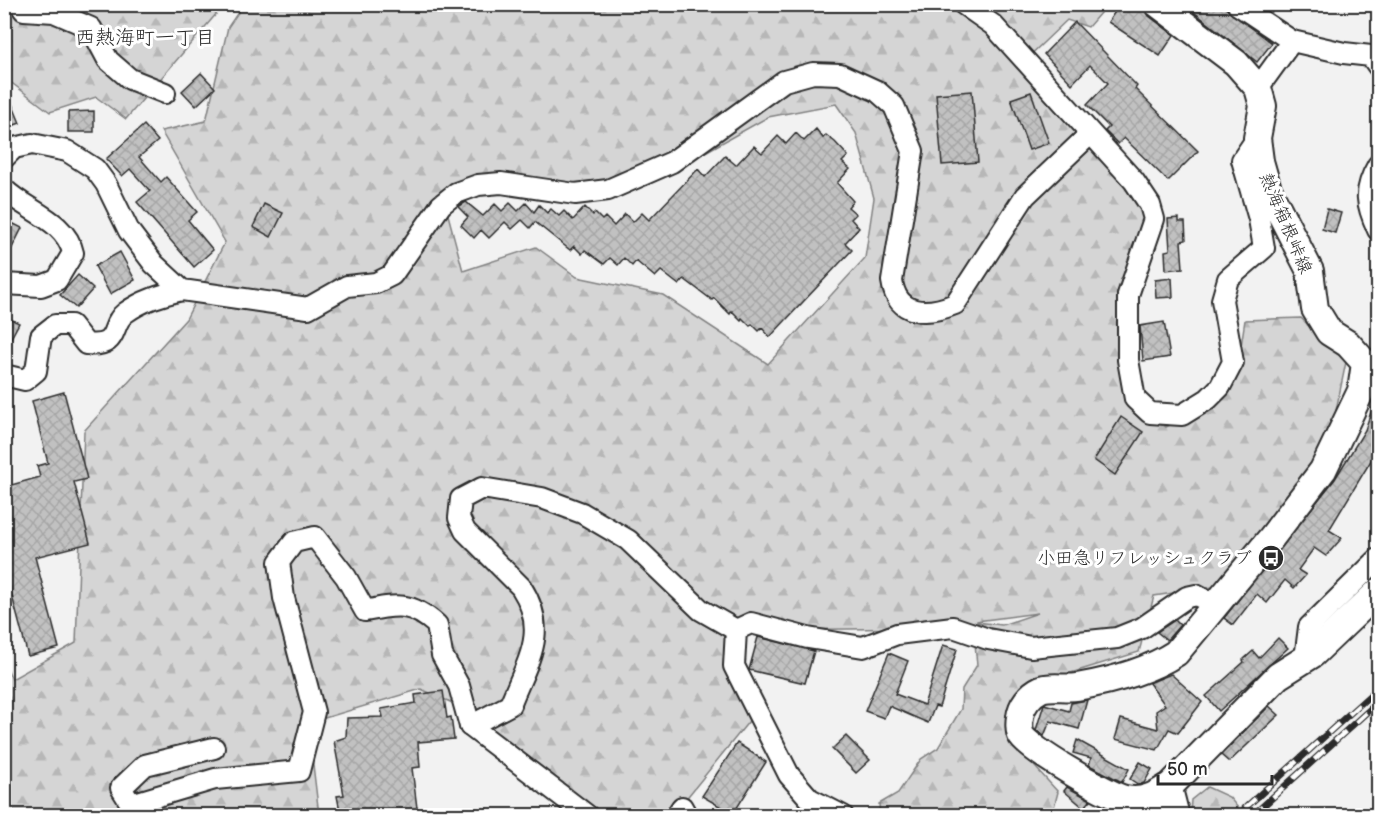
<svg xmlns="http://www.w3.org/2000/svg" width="1383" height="820" font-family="'Balsamiq Sans','Klee One',sans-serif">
  <defs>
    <pattern id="forest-firs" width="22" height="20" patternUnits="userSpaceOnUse" patternTransform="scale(1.5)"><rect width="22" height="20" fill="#d5d5d5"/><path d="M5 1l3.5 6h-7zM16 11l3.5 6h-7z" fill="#b7b7b7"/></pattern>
    <pattern id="building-cross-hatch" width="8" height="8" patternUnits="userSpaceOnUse" patternTransform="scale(1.5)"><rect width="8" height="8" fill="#c1c1c1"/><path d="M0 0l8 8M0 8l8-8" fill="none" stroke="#a6a6a6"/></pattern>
  </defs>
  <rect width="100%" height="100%" fill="#f2f2f2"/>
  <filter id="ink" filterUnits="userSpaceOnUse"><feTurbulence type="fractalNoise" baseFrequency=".0167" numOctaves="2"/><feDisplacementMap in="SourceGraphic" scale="12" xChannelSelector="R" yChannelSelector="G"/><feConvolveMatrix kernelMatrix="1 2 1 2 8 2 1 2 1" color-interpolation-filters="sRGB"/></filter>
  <g filter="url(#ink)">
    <g fill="url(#forest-firs)" stroke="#808080" stroke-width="1.5" fill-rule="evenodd">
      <polygon points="4,5 224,5 126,119 96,97 50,112 9,81 5,82"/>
      <path d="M243,5H1107L1088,27L1067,20L1019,66L1040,86L1154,219L1121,280L1133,401L1166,427L1207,407L1241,346L1245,320L1301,318L1346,362L1329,444L1220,586L1154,596L1139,652L1045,681L1020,721L1026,757L1058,792L1052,815H880L879,804L898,793L921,759L938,748L961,709L962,689L977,665L973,622L923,628L771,630L727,615L749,721L672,816L583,815L576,798L466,709L421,689L308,723L319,815H5L4,662L12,679L76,643L84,431L186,319L225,242L161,131L206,121L228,27ZM836,104L856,133L874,198L865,258L768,364L663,295L577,277L536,247L463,271L447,211L501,183H598L666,174L768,117ZM1038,613L1002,625L977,622V621Z"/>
      <polygon points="1207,787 1229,797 1244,815 1190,815 1191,800"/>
    </g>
    <g fill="url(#building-cross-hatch)" stroke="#2b2b2b" stroke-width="1.5">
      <polygon points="1120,4 1143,4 1149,16 1174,35 1160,56 1108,22"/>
      <polygon points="1184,4 1220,4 1272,43 1257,62"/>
      <polygon points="1075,22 1137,86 1135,89 1198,151 1168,181 1124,138 1118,144 1105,131 1109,127 1087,105 1108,83 1090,65 1072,84 1044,54"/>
      <polygon points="201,73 215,88 196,106 182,91"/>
      <polygon points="4,84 20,123 4,129"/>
      <polygon points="972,91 978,162 942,165 936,94"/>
      <polygon points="1031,92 1049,143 1029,150 1011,99"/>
      <polygon points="94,111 94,132 68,132 68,112"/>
      <polygon points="144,125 158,141 139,157 161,182 166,177 197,212 188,220 213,250 194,267 137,202 150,191 130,169 122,176 106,159"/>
      <polygon points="816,129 823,138 826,135 835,142 848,156 842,162 850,169 837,183 853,201 848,207 856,214 851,219 859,228 845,243 852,250 770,337 762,328 759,331 752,324 750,326 742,318 741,320 732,311 730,314 714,298 712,300 684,279 679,285 661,271 655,277 636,261 632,266 624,258 618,265 610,258 604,264 585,250 582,254 574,246 570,250 535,222 530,228 522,220 512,229 505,222 489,238 481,230 474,238 461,225 468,217 458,207 466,202 483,216 495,204 502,211 510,203 518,211 526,203 534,212 539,205 547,213 551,209 559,216 564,211 573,220 585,207 593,215 595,213 602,220 605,217 614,226 625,214 633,222 642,213 649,220 698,169 705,177 725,156 736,165 754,146 762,153 778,136 786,144 796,133 804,141"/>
      <polygon points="264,204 283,213 271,237 253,227"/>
      <polygon points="1327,209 1341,213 1335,233 1322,229"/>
      <polygon points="1179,218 1179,222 1185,222 1186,240 1181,241 1183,268 1166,270 1165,251 1170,250 1168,219"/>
      <polygon points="4,219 22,228 4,264"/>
      <polygon points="120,252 135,280 110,294 95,266"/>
      <polygon points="78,275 93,289 76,308 60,295"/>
      <polygon points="1172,278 1173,297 1156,298 1155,280"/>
      <polygon points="4,316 19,323 4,351"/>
      <polygon points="1164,322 1170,357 1143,361 1140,326"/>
      <polygon points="64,392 87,479 74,482 90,543 35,557 59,648 28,656 4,566 4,487 40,477 37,466 48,463 32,401"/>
      <polygon points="1376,397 1378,397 1378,439 1372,459 1329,530 1342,538 1326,556 1314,548 1298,570 1306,575 1294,588 1285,580 1267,603 1257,594 1233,625 1224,618 1335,479 1365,430"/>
      <polygon points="1121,417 1143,432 1115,475 1094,460"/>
      <polygon points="1175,620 1180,625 1167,640 1157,632"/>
      <polygon points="758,637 814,651 805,683 749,670"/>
      <polygon points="1278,638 1288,648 1219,711 1206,696 1244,662 1243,660 1253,651 1259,658"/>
      <polygon points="943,645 957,649 939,707 935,706 928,723 889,706 884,718 865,711 889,653 908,661 895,694 924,705"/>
      <polygon points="1171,674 1202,702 1178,733 1169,729 1157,750 1115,739 1121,719 1158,729 1156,711 1165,705 1149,683"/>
      <polygon points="443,691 447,718 451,717 454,739 418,742 420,767 412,768 418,816 341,816 337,796 344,795 334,741 346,737 347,718 383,717 381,709 416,703 415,695"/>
      <polygon points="1087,700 1079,729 1050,721 1044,736 1036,730 1044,704 1069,711 1071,703"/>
      <polygon points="1269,706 1279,715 1229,762 1221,755"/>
      <polygon points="846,736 870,760 856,773 832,749"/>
      <polygon points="1077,740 1129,769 1122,782 1089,765 1091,758 1073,753"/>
      <polygon points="737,743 766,762 733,814 702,796"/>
      <polygon points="1140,762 1152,769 1144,783 1139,785 1130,779"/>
      <polygon points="1067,787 1091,800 1084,808 1064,791"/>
    </g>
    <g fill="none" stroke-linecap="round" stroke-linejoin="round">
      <g stroke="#2b2b2b" stroke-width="24">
        <g id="minor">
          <polyline points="20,4 24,10 54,12 91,28 108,60 130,79 165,93"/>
          <polyline points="963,4 993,25 1134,181 1150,205 1154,219 1128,295 1128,360 1135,399 1150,413 1182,415 1208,399 1220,387 1233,362 1222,300 1228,279 1264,248 1259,219 1242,160 1257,138"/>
          <polyline points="1238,5 1292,41 1258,88"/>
          <polyline points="1292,41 1344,53 1371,56 1378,66"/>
          <path d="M4,158L14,148L32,144L67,151L95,169L106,184L129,231L154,264L182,290L308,308L347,286L376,283L392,275L441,205L456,193L478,185L501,183L575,194L608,190L672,162L784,81L813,73L840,74L877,91L894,106L913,151L892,281C897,317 928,315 955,304L1025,196L1090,134"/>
          <path d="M1378,165C1363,191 1366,204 1378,230"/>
          <path d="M4,189C26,211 66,220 73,253L57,280L41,286L4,284"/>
          <path d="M4,375L25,380L36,371L41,336L55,325H71L86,344C121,348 109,325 125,313C143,300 161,295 182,290"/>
          <polyline points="1305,659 1309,627 1378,559"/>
          <path d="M470,726L510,705C527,661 550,632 521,587L465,531L459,518L461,499L482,488L542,498L582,513L628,540L701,610L736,630"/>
          <path d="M214,748L145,765L121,788L131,804L215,779L299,771L314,712L284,598L279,562L294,542L315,537L346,577L365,611C398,604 411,602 437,625L442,655L459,686L470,726L588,816"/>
          <polyline points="1171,785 1179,816"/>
          <polyline points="1159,794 1160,816"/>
          <polyline points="676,816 682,807 687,816"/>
          <polyline points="843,816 810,799 789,775 734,666 736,630 751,623 808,638 863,647 897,634 953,627 988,639 1031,647 1117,638 1142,628 1187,597 1196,595 1215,605"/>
        </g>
      </g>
      <g stroke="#2b2b2b" stroke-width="30">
        <path id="major" d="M1158,4L1236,63L1258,88L1263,106L1257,138L1260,161L1268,189L1310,271L1315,309L1329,332L1348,344L1365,363L1361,391L1323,470L1272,537L1176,653C1147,672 1111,681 1077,687C1066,689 1051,685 1041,689C1030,694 1021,706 1020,717C1019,722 1019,731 1021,735C1026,748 1110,796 1125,799C1144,803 1156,795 1171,785L1278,676L1313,654L1378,592"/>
      </g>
      <use href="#minor" stroke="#fff" stroke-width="20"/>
      <use href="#major" stroke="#fff" stroke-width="26"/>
      <g stroke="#2b2b2b" stroke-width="7">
        <g id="rail">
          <polyline points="1245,808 1378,688"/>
          <polyline points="1252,816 1378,702"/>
        </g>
      </g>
      <use href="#rail" stroke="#fff" stroke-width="4.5" stroke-dasharray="14" stroke-linecap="butt"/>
    </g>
  </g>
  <defs>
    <g id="bus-disc" transform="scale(1.35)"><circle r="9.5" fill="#2b2b2b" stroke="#fff"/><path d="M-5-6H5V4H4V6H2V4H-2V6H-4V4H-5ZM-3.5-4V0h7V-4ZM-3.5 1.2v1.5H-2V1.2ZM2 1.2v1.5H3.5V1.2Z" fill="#fff"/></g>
  </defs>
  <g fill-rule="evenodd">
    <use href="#bus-disc" x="1271" y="558"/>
  </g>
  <g text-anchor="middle" stroke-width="6" stroke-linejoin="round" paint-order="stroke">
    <g font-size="18" fill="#2b2b2b" stroke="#fff">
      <text transform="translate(1286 223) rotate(67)" y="6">熱海箱根峠線</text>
    </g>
    <g font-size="18" fill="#2b2b2b" stroke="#fff" text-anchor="end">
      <text x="1252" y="564">小田急リフレッシュクラブ</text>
    </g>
    <g font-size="20" fill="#2b2b2b" stroke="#fff">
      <text x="145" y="44">西熱海町一丁目</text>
    </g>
  </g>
  <rect width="1383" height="820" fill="none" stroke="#fff" stroke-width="24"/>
  <rect x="12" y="12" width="1359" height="796" fill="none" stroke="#2b2b2b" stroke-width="2" filter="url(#ink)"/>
  <path d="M1158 775v9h114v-9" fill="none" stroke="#2b2b2b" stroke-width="3"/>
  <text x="1167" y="775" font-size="18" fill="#2b2b2b" stroke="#ffffff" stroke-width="4.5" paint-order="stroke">50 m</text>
</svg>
